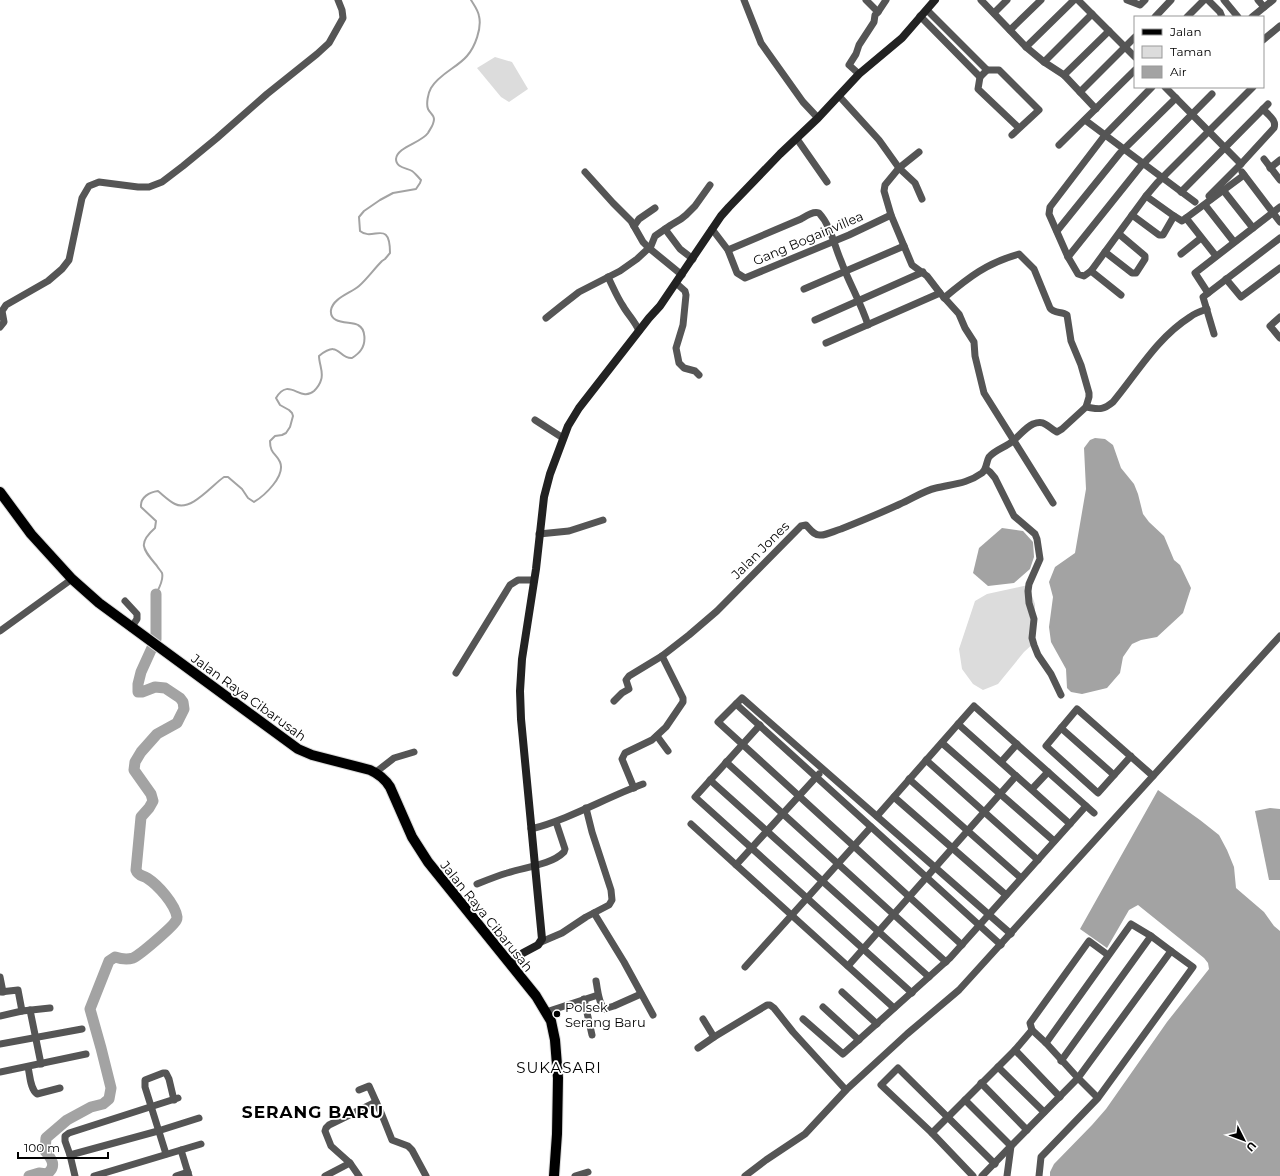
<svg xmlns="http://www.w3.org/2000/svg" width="1280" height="1176" font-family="Montserrat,sans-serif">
  <rect width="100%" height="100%" fill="#fff"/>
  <g fill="#dcdcdc">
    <polygon points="495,57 512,62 528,89 509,102 501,97 477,68"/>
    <polygon points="1028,585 1035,604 1035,642 1024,652 998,684 983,690 973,684 962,669 959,649 975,601 987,594"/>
  </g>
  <g fill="#a3a3a3">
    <polygon points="1095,438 1105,439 1113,445 1121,468 1134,484 1138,494 1143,514 1149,522 1164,536 1174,560 1180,565 1191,588 1183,613 1157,637 1141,640 1132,644 1123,657 1120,673 1107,688 1082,694 1071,692 1067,688 1066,669 1051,642 1049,627 1053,597 1049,582 1055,567 1075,553 1086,489 1084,448 1090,440"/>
    <polygon points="1002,528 1023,531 1033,542 1034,557 1030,569 1014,583 988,586 973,573 979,548"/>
    <polygon points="1158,790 1200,820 1219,835 1227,850 1234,867 1236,888 1264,912 1274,926 1280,931 1280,1176 1050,1176 1050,1172 1054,1164 1092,1125 1106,1109 1167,1022 1209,969 1208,963 1204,958 1138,905 1129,910 1107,948 1080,929"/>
    <polygon points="1270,808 1280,809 1280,880 1269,880 1255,811"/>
  </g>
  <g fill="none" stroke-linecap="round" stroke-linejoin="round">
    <path stroke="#a3a3a3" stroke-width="2" d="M156,594C159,588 164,580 162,573C161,571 158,568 157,566C143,549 137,544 155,528L156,521L141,507C140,497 150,492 158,491C163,495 169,501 175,504C191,512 212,485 224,477H228L242,489L248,498L254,502C264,496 286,476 280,462C276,453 270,454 270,441L275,436L282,435L286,433L290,427L293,416L292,413L289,410L280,405L276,398C289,376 300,403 314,391C317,388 320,384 321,380C324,373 319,364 319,356C340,339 338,359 352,358C355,356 359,353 361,350C366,343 366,329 358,325C351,321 329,325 331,310C333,298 351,293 359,286C367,279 374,269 382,261L385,259L390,253C390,218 373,242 360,231L359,217L364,211L380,200L393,193L416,189L420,183L421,180C418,177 415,173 412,171C407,168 396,168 396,159C397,147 421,143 428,133C430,129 434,125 434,119C434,115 430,113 428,109C426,104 428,93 431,88C439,74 458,67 467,56C475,47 482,28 479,16C478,10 474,5 471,0"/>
    <path stroke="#a3a3a3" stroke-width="11" d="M29,1176L39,1173L47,1174C57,1166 52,1159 45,1151L46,1138L67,1120L91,1107L103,1104L109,1099L111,1088L101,1048L90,1009L109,961L115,957C121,959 127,960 133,958C140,955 171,928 175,922C176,921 177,919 177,917C175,904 158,885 147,878C142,875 138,876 136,870L141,817L149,808L153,801L151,794L134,770L135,762L141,752L157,734L177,723L184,709L183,702L180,698L165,688L155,687L142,692H138V684L141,672L156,639V594"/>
    <g stroke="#dbdbdb" stroke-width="12">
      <path id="primary" d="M0,492L31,534L41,545L72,579L99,603L298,749L312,755L370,770C379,774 385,779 390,787L412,837L428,862L536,996L551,1021L555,1040L558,1078L557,1134L554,1176"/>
    </g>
    <g stroke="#555" stroke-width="7">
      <polyline points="744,0 761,43 803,102 818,118"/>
      <polyline points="981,0 1026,47 1044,62 1064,75 1096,109"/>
      <polyline points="1078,0 1135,57"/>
      <polyline points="1127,0 1140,5 1145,0"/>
      <polyline points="1208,0 1220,12 1222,17"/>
      <polyline points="1224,0 1238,17"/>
      <polyline points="1258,0 1264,7"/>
      <polyline points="927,10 987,70"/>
      <polyline points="878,12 886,0"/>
      <polyline points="994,13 1007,0"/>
      <polyline points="920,16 980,77"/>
      <polyline points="1155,17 1171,0"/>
      <polyline points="1187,17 1204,0"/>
      <polyline points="1252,17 1273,0"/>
      <polyline points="1010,30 1041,0"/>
      <polyline points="1263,40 1280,26"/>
      <polyline points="1026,47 1074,0"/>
      <polyline points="1044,62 1092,14"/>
      <polyline points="859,74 849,65 856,54 859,45 874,22 875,15 878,12 866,0"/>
      <polyline points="1064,75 1109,31"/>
      <polyline points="1152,87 1105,135 1050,207 1049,214 1068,257 1078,274 1084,276 1091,271 1146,196 1157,183 1253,87"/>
      <polyline points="1165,87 1241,164"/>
      <polyline points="1080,92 1135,37"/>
      <polyline points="839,96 879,140 899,168 915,183 922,199"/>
      <polyline points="1085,120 1195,202"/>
      <polyline points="1012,135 1039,110 999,70 987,70 980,77 978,89 1019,128"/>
      <polyline points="797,139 827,182"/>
      <polyline points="1059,145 1135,70"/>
      <polyline points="919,152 899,168 885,185 884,191 891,215 912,265 927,276 940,293 959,314 965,328 974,342 975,356 984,393 1053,503"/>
      <polyline points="1264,159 1280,180"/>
      <polyline points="1270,168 1280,160"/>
      <polyline points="585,172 613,203 631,221 643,242 649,248 682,275"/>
      <polyline points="1242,172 1280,222"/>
      <polyline points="1223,190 1253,228"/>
      <polyline points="1181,192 1268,104"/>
      <path d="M1211,199L1209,196L1241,164L1274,128C1277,120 1268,115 1263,109"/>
      <polyline points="1205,205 1234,242"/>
      <polyline points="1132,215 1159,235 1163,235 1174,216 1146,196"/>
      <polyline points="1174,216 1182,221 1186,218 1216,256"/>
      <polyline points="1186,218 1244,175"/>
      <polyline points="634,226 639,219 655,208"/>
      <polyline points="665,229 680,249 693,259"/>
      <polyline points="712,229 728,250 737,273 745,278 849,235 891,215"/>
      <polyline points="1057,231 1120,153 1176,98"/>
      <path d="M728,250L801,219C806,216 813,211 819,213C831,226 834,245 841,261C849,283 861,303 868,325"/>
      <polyline points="1105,252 1132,273 1136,273 1145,259 1145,256 1119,234"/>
      <polyline points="1181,254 1201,238"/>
      <polyline points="1068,257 1140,167 1212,94"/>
      <polyline points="1091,271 1121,295"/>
      <path d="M608,277C613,287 617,297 623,306C628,315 635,321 639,331"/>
      <polyline points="1226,279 1241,297 1280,268"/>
      <polyline points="676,283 685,291 686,295 683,325 676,348 679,363 684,368 695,371 699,375"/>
      <polyline points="804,289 904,246"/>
      <polyline points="1208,293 1195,273 1280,207"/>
      <path d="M944,298C969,277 987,263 1019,254L1034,269L1050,308C1054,314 1062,311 1067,315L1071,341L1081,365L1089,393V397L1086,407"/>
      <polyline points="1280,317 1270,326 1280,338"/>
      <polyline points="546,318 561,306 579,292 620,271 637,259 651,246 655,236 671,225 681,219 686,215 695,206 710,185"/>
      <polyline points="815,320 923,272"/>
      <polyline points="0,327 4,322 2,311 6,305 48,281 62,269 69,260 82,198 89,186 99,182 138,187 149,187 162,182 183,166 217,138 267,94 317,54 329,43 343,18 342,10 338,0"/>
      <polyline points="1214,334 1203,297 1280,238"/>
      <polyline points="826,343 940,293"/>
      <polyline points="535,420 563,438"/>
      <polyline points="986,469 990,472 995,478 1014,516 1035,534 1037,539 1040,559 1029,584 1028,591 1029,603 1034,619 1032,638 1034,645 1038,655 1051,674 1061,695"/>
      <polyline points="539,534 569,531 603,520"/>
      <polyline points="125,601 137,614 137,619 131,628"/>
      <polyline points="0,631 72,579"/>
      <polyline points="456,673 510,585 518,580 534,580"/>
      <path d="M614,701L622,693L629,689L626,680L629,676L662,656L689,635L717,611L801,526L806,525C810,529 814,536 821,535C827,535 834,531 841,529C861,521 881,513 900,504C912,499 923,491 936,488C952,484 967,484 982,473C987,469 986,462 989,457C996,449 1007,447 1014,440C1020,435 1025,428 1033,424C1045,419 1047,427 1057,432L1062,429L1086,407C1099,409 1102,411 1113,402C1138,372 1157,338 1190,317C1195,313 1201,311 1207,309"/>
      <polyline points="736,704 1001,945"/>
      <polyline points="958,724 1070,824"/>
      <polyline points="760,725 695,797 912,993"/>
      <polyline points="1061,728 1114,775"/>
      <polyline points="657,736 668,751"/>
      <polyline points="942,743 1054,841"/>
      <polyline points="1131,756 1098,793 1046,746 1077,709 1153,776"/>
      <polyline points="926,760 1038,860"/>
      <polyline points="726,762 946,962"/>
      <polyline points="1001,762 1017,744"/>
      <polyline points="376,772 394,758 414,752"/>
      <polyline points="909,779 1021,878"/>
      <polyline points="710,780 929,977"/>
      <polyline points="634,788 622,759 625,753 652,740 666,727 683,702 683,698 662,656"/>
      <polyline points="1032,789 1048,772"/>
      <polyline points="894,797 1006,895"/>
      <polyline points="877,816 974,706 1094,813"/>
      <polyline points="691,824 894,1008"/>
      <path d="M531,829C570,819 605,798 643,784"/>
      <polyline points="736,865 819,774"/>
      <path d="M477,884C487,880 497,876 507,873C525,867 551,865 564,852L565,849L556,822"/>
      <polyline points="594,913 624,962 653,1015"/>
      <polyline points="541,942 562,933 586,917 609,905 612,900 611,890 592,832 586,808"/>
      <polyline points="962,945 718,722 742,698 1011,934"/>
      <polyline points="848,966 1016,776"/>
      <polyline points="745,967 871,827"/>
      <polyline points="0,977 3,992"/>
      <path d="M596,981C598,991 598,1001 604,1009L614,1006L641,994"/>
      <polyline points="0,992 18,990 22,1011"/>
      <polyline points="842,992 877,1024"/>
      <polyline points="584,999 592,1035"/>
      <polyline points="823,1007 859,1040"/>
      <polyline points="30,1010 41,1064"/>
      <polyline points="546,1012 598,995"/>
      <polyline points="0,1016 22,1011 50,1008"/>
      <polyline points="703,1019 714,1037"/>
      <polyline points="803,1019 843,1054 950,958 1086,806"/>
      <polyline points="1046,1043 1131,924 1151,936"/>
      <polyline points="0,1044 82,1029"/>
      <polyline points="698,1048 714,1037 767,1005 770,1005 774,1008 793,1032 846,1090"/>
      <polyline points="1015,1050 1060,1097"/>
      <polyline points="1061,1061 1151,936 1171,951"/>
      <path d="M28,1067C30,1075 30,1089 37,1094L60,1088"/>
      <polyline points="998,1067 1044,1112"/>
      <polyline points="0,1072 86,1054"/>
      <polyline points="981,1083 1027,1130"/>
      <polyline points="359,1090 369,1086 382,1115 392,1140 408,1146 412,1150 426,1176"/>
      <polyline points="965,1100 1011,1146 1007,1176"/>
      <polyline points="932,1133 881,1085 898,1068 995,1164"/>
      <polyline points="181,1150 189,1176"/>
      <polyline points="166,1154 145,1087 145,1080 163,1073 166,1073 169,1079 174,1100"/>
      <polyline points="70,1155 158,1131 199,1118"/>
      <polyline points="75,1176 70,1155 65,1141 65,1136 69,1133 178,1098"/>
      <polyline points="94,1176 201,1144"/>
      <polyline points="176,1176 188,1172"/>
      <polyline points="325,1176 350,1163"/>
      <polyline points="359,1176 350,1163 331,1146 325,1131 326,1128 329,1125 376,1102"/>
      <polyline points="575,1176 588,1172"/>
      <polyline points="745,1176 766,1160 805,1134 846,1090 907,1034 959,990 1280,636"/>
      <polyline points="973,1176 932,1133 1015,1050 1032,1030"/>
      <polyline points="982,1176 1011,1146 1078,1078 1046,1043 1032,1030 1030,1023 1089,941 1108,955"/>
      <polyline points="1039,1176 1041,1157 1098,1098 1193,967 1171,951 1078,1078 1098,1098"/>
    </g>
    <polyline stroke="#222" stroke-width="8" points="511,965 523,953 538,945 542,939 521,719 520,691 522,659 536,569 544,497 550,474 568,426 579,408 649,318 660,306 721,216 729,207 780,154 818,118 859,74 902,38 935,0"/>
    <use href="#primary" stroke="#000" stroke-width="10"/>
  </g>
  <circle fill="#000" stroke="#fff" stroke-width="1.5" cx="557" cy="1014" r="4"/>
  <g text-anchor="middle" stroke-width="3.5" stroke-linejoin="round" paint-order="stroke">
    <g font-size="13" fill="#000" stroke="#fff">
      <text transform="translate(808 238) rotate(-23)" y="5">Gang Bogainvillea</text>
      <text transform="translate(760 550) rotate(-45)" y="5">Jalan Jones</text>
      <text transform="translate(249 697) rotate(36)" y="5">Jalan Raya Cibarusah</text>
      <text transform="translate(487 916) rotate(51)" y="5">Jalan Raya Cibarusah</text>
    </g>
    <g font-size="13" fill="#000" stroke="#fff" text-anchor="start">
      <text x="565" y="1012">Polsek<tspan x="565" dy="15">Serang Baru</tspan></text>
    </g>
    <g font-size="15" letter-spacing="1" fill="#000" stroke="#fff">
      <text x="559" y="1073">SUKASARI</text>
    </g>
    <g font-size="17" font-weight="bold" letter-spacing="1" fill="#000" stroke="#fff">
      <text x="313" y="1118">SERANG BARU</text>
    </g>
  </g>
  <rect x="1134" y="16" width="130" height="72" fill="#ffffff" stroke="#999999"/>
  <rect x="1142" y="29" width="20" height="6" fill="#000000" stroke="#999999"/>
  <text x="1170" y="36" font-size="12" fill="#000000">Jalan</text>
  <rect x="1142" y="46" width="20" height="12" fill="#dcdcdc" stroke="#999999"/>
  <text x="1170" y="56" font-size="12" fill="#000000">Taman</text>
  <rect x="1142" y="66" width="20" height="12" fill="#a3a3a3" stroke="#999999"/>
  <text x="1170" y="76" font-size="12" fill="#000000">Air</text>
  <g transform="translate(1244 1140) rotate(132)" stroke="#ffffff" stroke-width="3" paint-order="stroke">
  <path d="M0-3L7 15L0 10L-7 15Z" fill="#000000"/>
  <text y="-6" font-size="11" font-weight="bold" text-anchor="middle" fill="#000000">U</text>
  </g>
  <path d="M18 1152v6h90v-6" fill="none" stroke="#000000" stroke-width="2"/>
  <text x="24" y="1152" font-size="12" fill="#000000" stroke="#ffffff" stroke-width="3" paint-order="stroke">100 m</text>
</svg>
